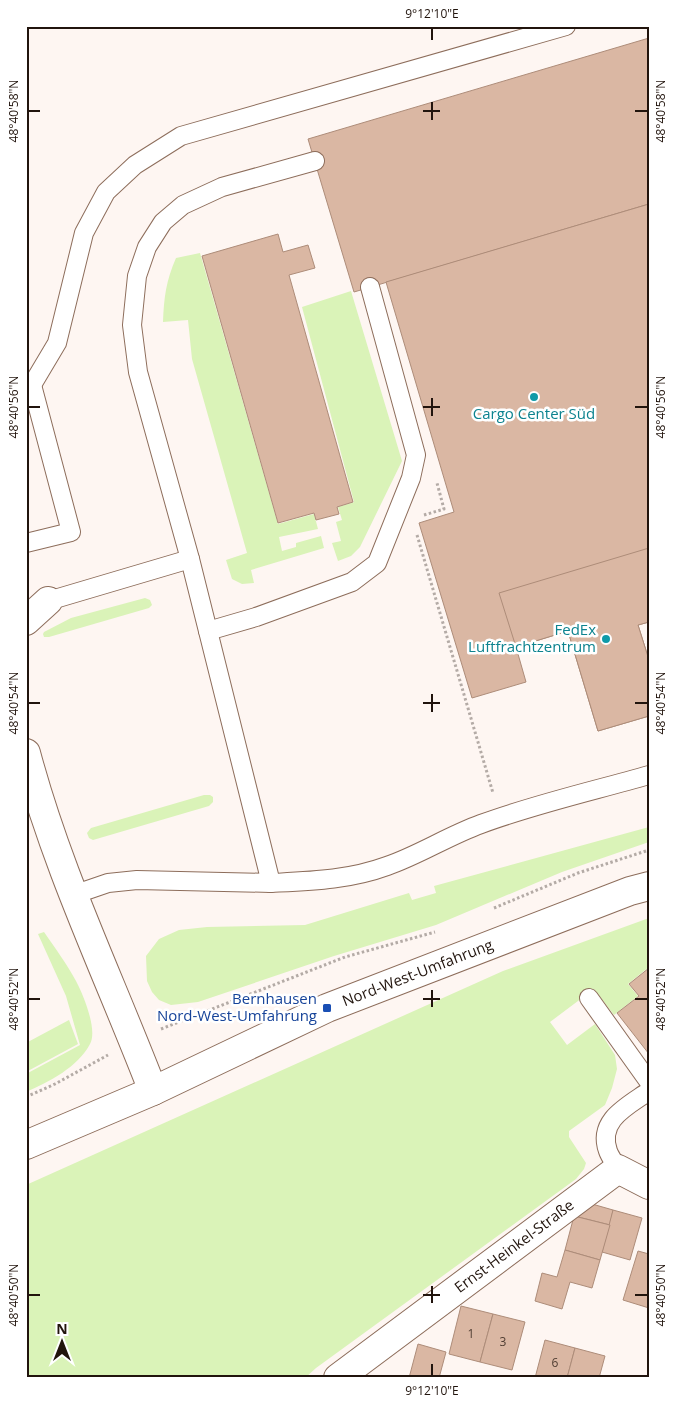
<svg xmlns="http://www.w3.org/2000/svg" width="675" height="1404" font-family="'Open Sans',sans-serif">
  <rect width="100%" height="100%" fill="#fef6f2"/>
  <g fill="#daf3b8">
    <path d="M200,253L278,524L314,514L318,529L279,537L282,551L296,547V543L321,536L324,548L251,570L254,583L242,584L232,579L226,560L247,553L192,359L188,320L163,322C164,297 166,281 176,258Z"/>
    <polygon points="351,291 402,461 360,547 351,556 338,561 332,543 341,541 336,522 342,520 338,507 354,502 302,307"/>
    <polygon points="145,598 150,600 152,605 149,608 49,637 44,637 43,634 44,632 71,618"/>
    <polygon points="204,795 210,795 213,797 213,802 209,806 93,840 89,838 87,833 91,828"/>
    <polygon points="649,827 649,842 562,872 436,925 334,956 198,1002 171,1005 159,1000 152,992 147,981 146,956 159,939 179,930 207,927 305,925 409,893 412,900 436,893 434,886"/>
    <polygon points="649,918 649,967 628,984 638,996 614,1015 594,989 550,1022 567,1045 595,1024 615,1055 617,1069 612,1088 605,1105 569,1131 569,1137 586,1163 584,1169 576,1179 316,1368 305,1378 26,1378 26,1185 503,971"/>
    <path d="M44,932C55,948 67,964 76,981C83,994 98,1030 90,1044C78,1067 49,1082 26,1092V1074L80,1045L66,996L38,934Z"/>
    <polygon points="69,1020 78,1044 26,1072 26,1043"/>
  </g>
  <g fill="#dab7a3" stroke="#ad8c79">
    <polygon points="649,38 649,204 354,292 308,139"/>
    <polygon points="649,204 649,622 638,625 649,660 649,716 598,731 568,631 516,647 526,682 472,698 419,523 454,512 386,282"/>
    <polygon points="278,234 283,252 308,245 315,268 289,275 353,502 337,507 339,514 316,520 314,513 278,523 202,256"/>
    <polygon points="649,548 649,622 638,625 649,660 649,716 598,731 568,631 516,647 499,593"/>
    <polygon points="649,968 649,1054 617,1013 639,996 629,984"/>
    <polygon points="592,1204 613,1210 610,1225 574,1216"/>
    <polygon points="613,1210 642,1218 630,1260 602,1252"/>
    <polygon points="574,1216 610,1225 600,1260 565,1250"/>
    <polygon points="565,1250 600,1260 592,1288 570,1282 562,1309 535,1301 542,1273 557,1277"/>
    <polygon points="638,1251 649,1254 649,1308 623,1300"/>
    <polygon points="461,1306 493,1314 480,1362 449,1354"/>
    <polygon points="493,1314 525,1322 512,1370 480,1362"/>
    <polygon points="545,1340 575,1348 567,1378 535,1378"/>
    <polygon points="418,1344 446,1352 439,1378 409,1378"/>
    <polygon points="575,1348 605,1356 599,1378 567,1378"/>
  </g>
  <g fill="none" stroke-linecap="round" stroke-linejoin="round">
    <g stroke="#8d6d5b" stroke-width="20">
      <g id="lane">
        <polyline points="26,389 32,385 57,343 84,233 106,192 135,165 181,136 566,26"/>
        <polyline points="26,543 71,532 32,385"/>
        <polyline points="48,601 190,559"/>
        <polyline points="208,631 256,617 352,582 377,563 411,478 416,455 370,287"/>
        <path d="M271,883C311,881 349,880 387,866C419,855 448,836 481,824C535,804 593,791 649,775"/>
        <polyline points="73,895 108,883 137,880 271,883 190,559 138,372 132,325 137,276 147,247 163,222 183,205 222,187 315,161"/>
        <polyline points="589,998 649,1082"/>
        <path d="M618,1169C615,1163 610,1157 608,1151C597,1120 628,1106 649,1091"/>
      </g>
    </g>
    <g stroke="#8d6d5b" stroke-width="30">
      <g id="street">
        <polyline points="26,621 48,601"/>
        <path d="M26,753C57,870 110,979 153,1091"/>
        <path id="s1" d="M338,1378L618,1169L649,1185"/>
      </g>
    </g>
    <g stroke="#8d6d5b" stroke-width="30">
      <g id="secondary">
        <path id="s2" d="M26,1145L153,1091L327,1008L630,891L649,886"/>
      </g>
    </g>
    <g stroke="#b4aba6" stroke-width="3" stroke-dasharray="2.5 2.5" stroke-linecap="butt">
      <polyline points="424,515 444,509 437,483"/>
      <polyline points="417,535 493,793"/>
      <polyline points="494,908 578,873 649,850"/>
      <polyline points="161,1029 345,957 435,932"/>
      <polyline points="26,1097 55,1084 108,1055"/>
    </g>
    <use href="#lane" stroke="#fff" stroke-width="18"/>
    <use href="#street" stroke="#fff" stroke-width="28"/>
    <use href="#secondary" stroke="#fff" stroke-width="28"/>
  </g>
  <path fill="none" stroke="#21140d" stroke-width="2" d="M432,28V40M432,102V120M28,111H40M423,111H440M635,111H648M432,398V416M28,407H40M423,407H440M635,407H648M432,694V712M28,703H40M423,703H440M635,703H648M432,990V1007M28,999H40M423,999H440M635,999H648M432,1286V1303M28,1295H40M423,1295H440M635,1295H648M432,1364V1376"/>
  <g fill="#0f9aa8" stroke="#fff" stroke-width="2">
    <circle cx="534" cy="397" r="5"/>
    <circle cx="606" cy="639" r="5"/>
  </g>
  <rect fill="#1a4fb4" stroke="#fff" stroke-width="2" x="322" y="1003" width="10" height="10" rx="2.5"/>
  <g text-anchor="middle" stroke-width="5" stroke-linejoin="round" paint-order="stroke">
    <g font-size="12" fill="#4f3d32">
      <text x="471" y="1338">1</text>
      <text x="503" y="1346">3</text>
      <text x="555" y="1367">6</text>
    </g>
    <g font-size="15" fill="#0d838f" stroke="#fff">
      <text x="534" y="419">Cargo Center Süd</text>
      <text x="596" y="635" text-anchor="end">FedEx<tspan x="596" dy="17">Luftfrachtzentrum</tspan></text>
    </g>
    <g font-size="15" fill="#21140d" stroke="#fff">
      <text dy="5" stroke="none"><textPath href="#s2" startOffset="428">Nord-West-Umfahrung</textPath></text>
      <text dy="5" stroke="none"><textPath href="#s1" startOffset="220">Ernst-Heinkel-Straße</textPath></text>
    </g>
    <g font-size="15" fill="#164399" stroke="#fff" text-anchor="end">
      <text x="317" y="1004">Bernhausen<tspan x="317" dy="17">Nord-West-Umfahrung</tspan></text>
    </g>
  </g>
  <rect width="675" height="1404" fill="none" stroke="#ffffff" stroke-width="55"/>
  <g transform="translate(62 1342)" stroke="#ffffff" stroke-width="4" paint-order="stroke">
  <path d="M0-4L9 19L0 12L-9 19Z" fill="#21140d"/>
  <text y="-8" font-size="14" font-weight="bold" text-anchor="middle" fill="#21140d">N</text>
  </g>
  <rect x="28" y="28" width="620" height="1348" fill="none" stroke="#21140d" stroke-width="2"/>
  <g font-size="12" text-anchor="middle" fill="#21140d">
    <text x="432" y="18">9°12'10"E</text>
    <text transform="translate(14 111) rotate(-90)" y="4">48°40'58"N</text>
    <text transform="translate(661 111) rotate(-90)" y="4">48°40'58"N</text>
    <text transform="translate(14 407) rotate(-90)" y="4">48°40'56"N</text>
    <text transform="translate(661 407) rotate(-90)" y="4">48°40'56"N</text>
    <text transform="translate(14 703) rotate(-90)" y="4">48°40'54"N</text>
    <text transform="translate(661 703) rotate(-90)" y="4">48°40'54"N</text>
    <text transform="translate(14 999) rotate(-90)" y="4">48°40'52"N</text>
    <text transform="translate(661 999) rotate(-90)" y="4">48°40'52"N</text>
    <text transform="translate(14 1295) rotate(-90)" y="4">48°40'50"N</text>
    <text transform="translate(661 1295) rotate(-90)" y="4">48°40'50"N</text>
    <text x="432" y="1395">9°12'10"E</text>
  </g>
</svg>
